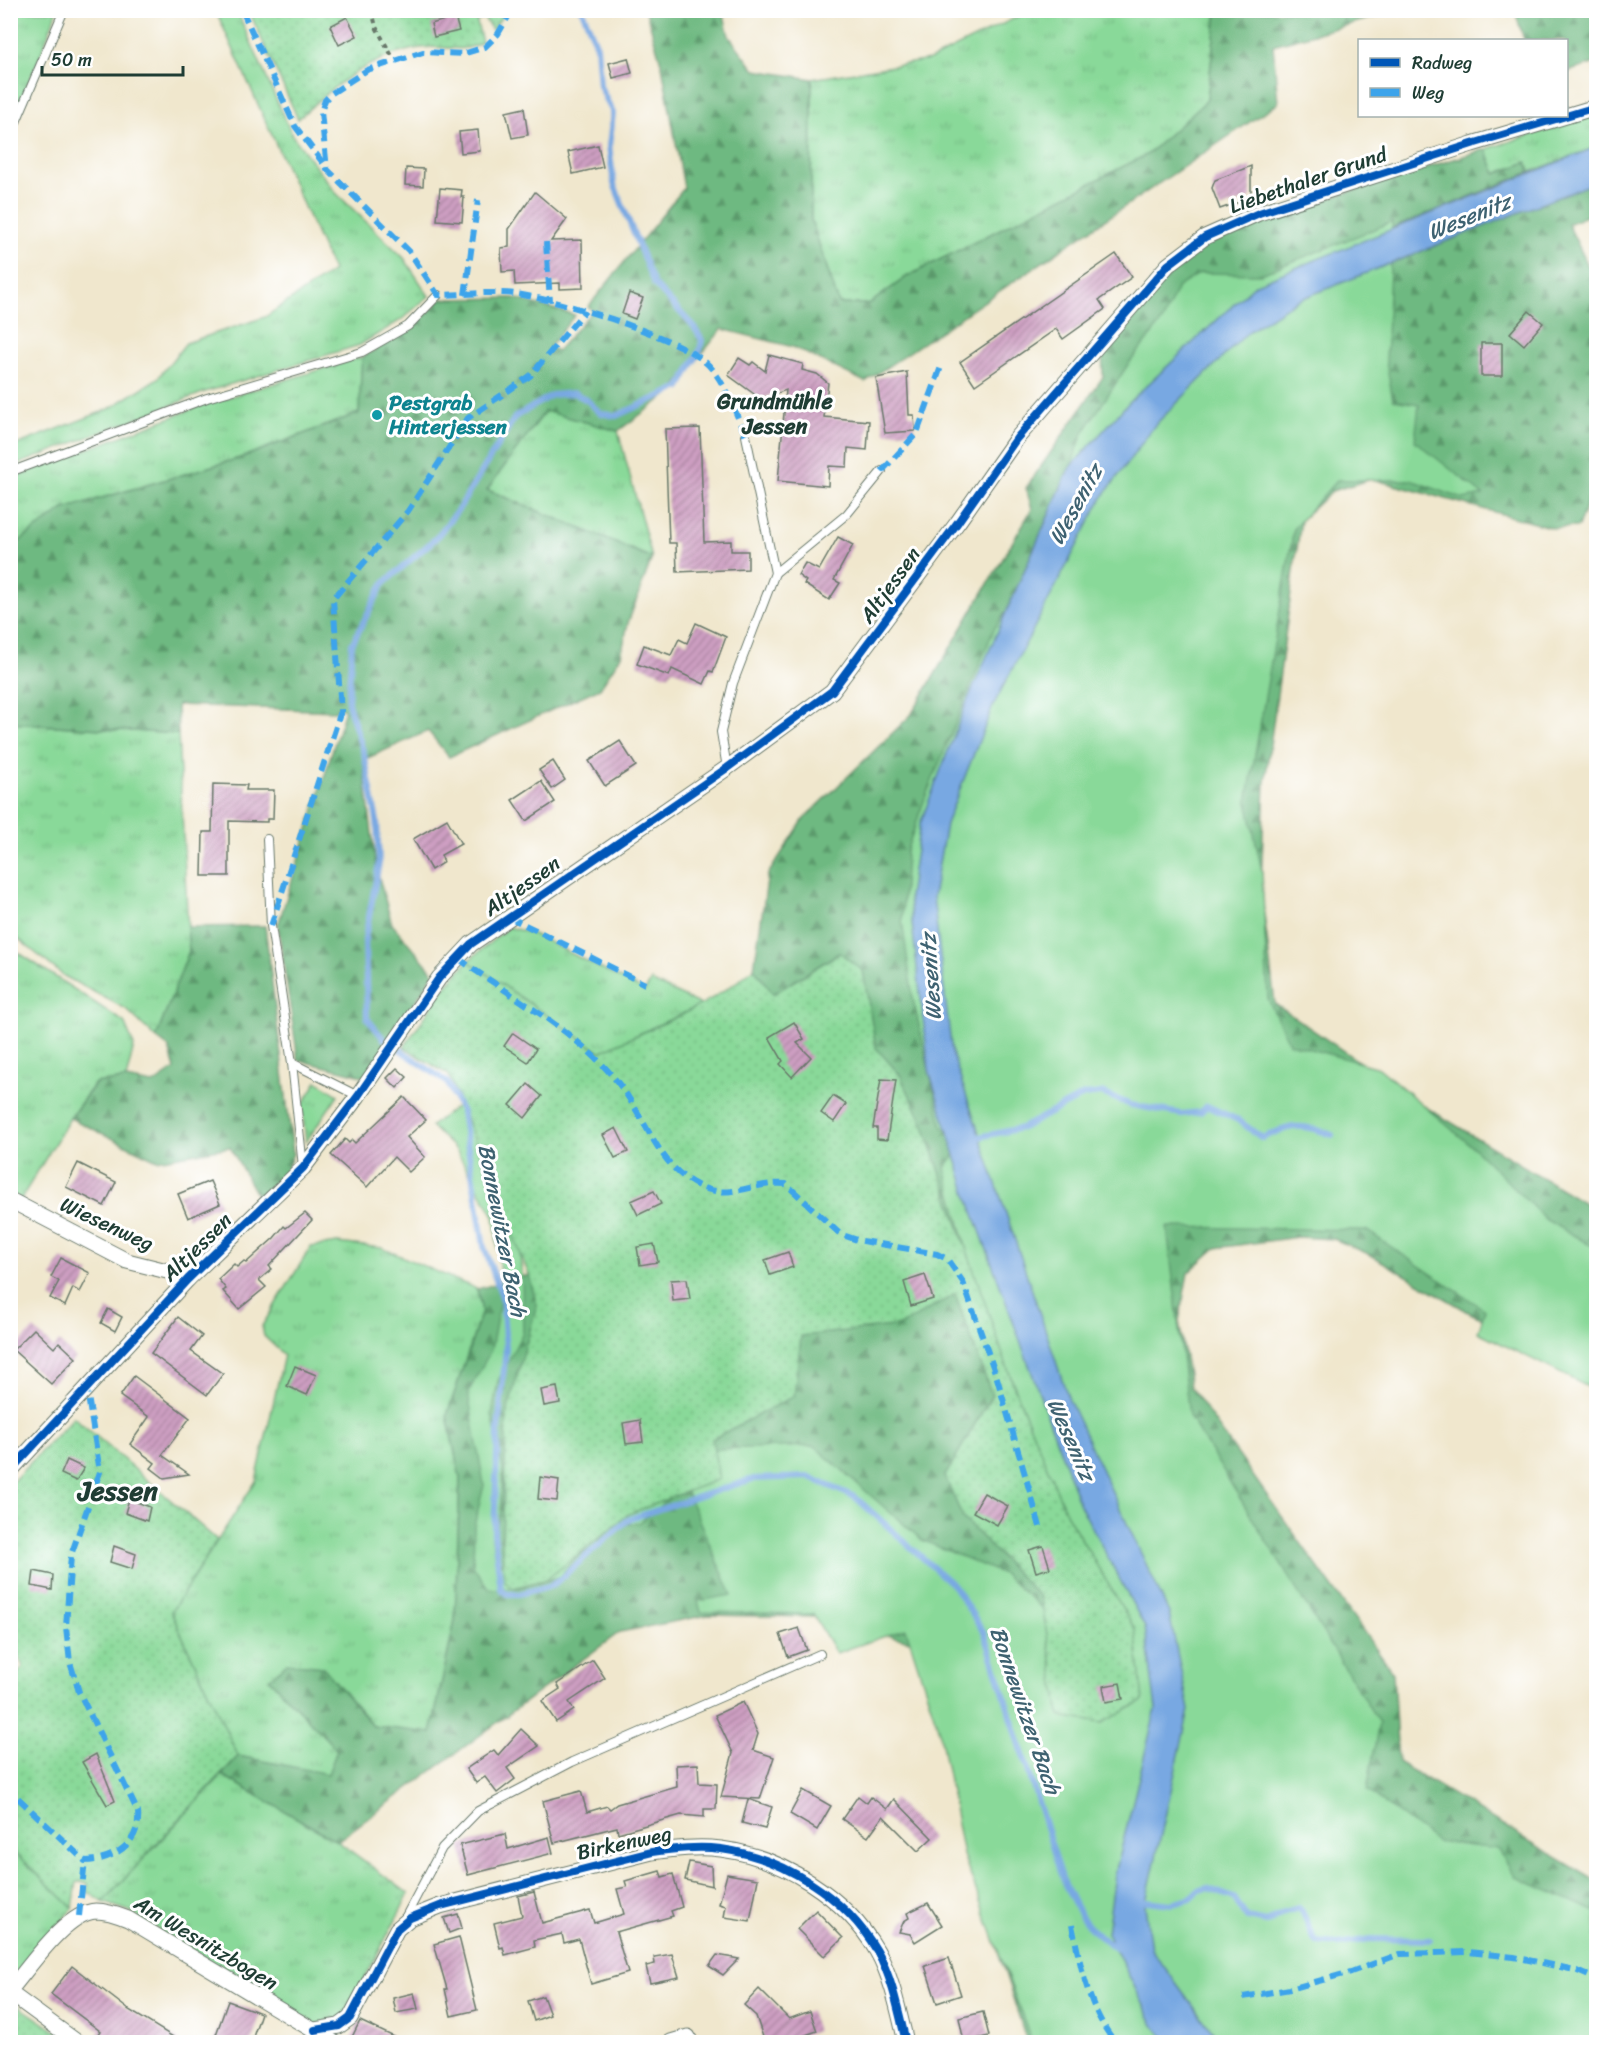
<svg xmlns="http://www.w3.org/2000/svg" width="1607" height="2053" font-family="Sriracha,sans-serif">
  <defs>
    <pattern id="grass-tufts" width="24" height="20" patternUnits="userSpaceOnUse" patternTransform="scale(1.5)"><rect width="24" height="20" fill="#89d999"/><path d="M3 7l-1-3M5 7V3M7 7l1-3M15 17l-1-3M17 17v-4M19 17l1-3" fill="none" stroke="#76bb84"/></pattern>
    <pattern id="forest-firs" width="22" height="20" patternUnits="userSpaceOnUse" patternTransform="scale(1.5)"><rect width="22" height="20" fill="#6eb981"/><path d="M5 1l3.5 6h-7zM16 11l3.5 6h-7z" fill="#5a986a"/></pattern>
    <pattern id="garden-dots" width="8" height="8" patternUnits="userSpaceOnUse" patternTransform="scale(1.5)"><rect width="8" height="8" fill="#89d999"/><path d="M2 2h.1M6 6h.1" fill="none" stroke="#76bb84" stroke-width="1.8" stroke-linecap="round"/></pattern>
    <pattern id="building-hatch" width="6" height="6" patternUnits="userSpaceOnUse" patternTransform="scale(1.5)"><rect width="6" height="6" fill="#ce9fc2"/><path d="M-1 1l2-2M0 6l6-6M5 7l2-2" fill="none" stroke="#a7839e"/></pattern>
  </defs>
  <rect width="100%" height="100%" fill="#fff"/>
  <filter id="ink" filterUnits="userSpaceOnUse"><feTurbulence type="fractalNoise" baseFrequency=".0167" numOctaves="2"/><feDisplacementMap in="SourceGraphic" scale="12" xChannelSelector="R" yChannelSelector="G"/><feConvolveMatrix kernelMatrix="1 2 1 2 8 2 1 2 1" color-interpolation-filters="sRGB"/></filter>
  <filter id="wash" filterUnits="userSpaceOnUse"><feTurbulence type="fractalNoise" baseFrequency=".008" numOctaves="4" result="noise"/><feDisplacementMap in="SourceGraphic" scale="24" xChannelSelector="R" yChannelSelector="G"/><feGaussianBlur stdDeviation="1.35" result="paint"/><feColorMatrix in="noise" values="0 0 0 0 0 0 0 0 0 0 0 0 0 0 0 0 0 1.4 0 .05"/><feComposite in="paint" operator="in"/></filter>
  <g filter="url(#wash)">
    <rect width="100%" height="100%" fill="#f0e7cd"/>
    <g fill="url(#grass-tufts)" stroke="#548b66" stroke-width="1.5">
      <polygon points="11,11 57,11 39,59 11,120"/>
      <polygon points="216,11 237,11 292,135 336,193 404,258 429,296 401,320 360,345 205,392 11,467 11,447 109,409 158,378 186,343 265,317 333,271"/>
      <polygon points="474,11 506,11 492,30 484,18 476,21"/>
      <polygon points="1029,11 1217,11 1207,100 1148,154 908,276 869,304 839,304 811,220 812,79 930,60"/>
      <polygon points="1596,115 1596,147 1530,172 1527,162 1496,174 1486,149"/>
      <polygon points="362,357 359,413 240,458 64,509 11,548 11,478 206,404"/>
      <polygon points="546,411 618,431 652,558 486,489"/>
      <polygon points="10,723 178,734 189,951 156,1038 126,1009 64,976 11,933"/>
      <polygon points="509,927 533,934 645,991 651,981 701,1005 600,1052 468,961"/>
      <polygon points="10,947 124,1022 134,1046 126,1079 95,1083 70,1118 21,1199 10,1193"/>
      <polygon points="317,1081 338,1095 306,1142 302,1106"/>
      <polygon points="337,1243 382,1248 477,1289 482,1311 447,1415 460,1478 455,1620 431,1734 373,1726 323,1667 269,1679 338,1750 328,1775 238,1756 171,1612 256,1481 284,1355 264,1336 262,1326 311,1247"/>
      <polygon points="222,1775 337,1841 409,1894 352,2003 344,2016 336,2022 315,2024 269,1998 129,1911 103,1902"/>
      <polygon points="11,1849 73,1908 11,1979"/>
    </g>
    <g fill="url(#forest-firs)" stroke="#467b5a" stroke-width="1.5">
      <polygon points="646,11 723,11 729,36 755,70 812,79 811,220 839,304 869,304 908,276 1148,154 1207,100 1217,11 1398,11 1273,45 1278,103 865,382 793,347 722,329 670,393 618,431 545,411 487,490 652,558 628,623 621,656 600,688 449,757 428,731 363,760 376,867 392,924 434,973 366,1077 298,1060 278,925 345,710 337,707 336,711 177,705 178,734 11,723 10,548 64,509 240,458 359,413 362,357 411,330 441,299 514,298 575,315 550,346 557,351 593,310 588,307 684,188 662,66"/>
      <polygon points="1515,11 1596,11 1596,63 1567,72 1566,40 1524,40"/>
      <polygon points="1486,149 1496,174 1527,162 1530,172 1256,284 1130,401 1069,469 967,701 1080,1505 1169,2042 1027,2042 975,1879 922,1644 814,1617 708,1615 620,1632 337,1841 222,1775 238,1756 328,1774 337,1750 269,1679 287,1663 323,1667 373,1726 431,1733 455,1620 460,1478 447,1415 482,1311 477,1289 529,1275 537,1305 507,1413 502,1541 504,1580 547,1579 629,1514 712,1439 794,1396 801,1336 901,1325 955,1294 992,1395 945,1476 963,1518 1041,1598 1060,1716 1067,1515 1014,1387 923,1123 900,1075 876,1048 863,971 839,953 773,994 754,968 768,874 804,819 911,715 1032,509 1026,488 1103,377 1102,350 1173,271 1208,244 1260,220"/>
      <polygon points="1596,182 1596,212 1568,224 1596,282 1596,479 1578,527 1553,528 1372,479 1332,491 1301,520 1265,782 1261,888 1275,1004 1424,1106 1596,1210 1596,1372 1579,1359 1472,1314 1371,1255 1334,1239 1298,1237 1216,1248 1188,1273 1179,1321 1190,1387 1393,1673 1398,1762 1596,1881 1596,2042 1189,1710 1069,1400 1296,301"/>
      <polygon points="265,926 293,1153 287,1170 258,1198 230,1147 157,1160 70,1118 96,1083 126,1079 153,1084 175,1069 169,1048 156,1038 189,951 187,927"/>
    </g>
    <polygon fill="#89d999" stroke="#548b66" stroke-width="1.5" points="1392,222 1386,362 1393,400 1419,404 1415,441 1483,495 1463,499 1411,480 1337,480 1294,528 1247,802 1262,871 1268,999 1289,1043 1379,1068 1475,1149 1546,1220 1596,1248 1596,1391 1478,1332 1485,1310 1366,1230 1167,1227 1189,1416 1379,1723 1367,1790 1437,1842 1498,1849 1516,1877 1596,1912 1596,2042 1032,2042 963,1855 940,1734 906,1629 836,1653 813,1614 701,1612 698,1601 732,1595 684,1486 639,1523 604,1526 559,1577 519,1588 489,1589 473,1566 474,1526 484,1485 468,1393 491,1350 502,1289 494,1216 456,1150 431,1126 465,1100 515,1211 522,1273 523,1332 498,1381 492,1414 503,1469 500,1515 492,1538 495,1558 505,1565 717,1449 814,1446 922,1540 1003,1574 1051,1616 1053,1486 978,1292 945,1168 958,1150 955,1138 942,1126 913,999 902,920 906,852 925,798 994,629 1031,575 1083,433 1127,366 1163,320 1178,287 1200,273 1261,274"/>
    <g fill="url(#garden-dots)" stroke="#548b66" stroke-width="1.5">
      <path d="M249,11H474L482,42C461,55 442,44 420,48C370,56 333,86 298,119Z"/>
      <path d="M840,953L863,971L876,1048L900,1075L923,1123L1014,1387L1067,1515L1135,1629L1143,1701L1102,1723L1060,1716L1041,1598L963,1518L945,1476L992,1395L955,1294L901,1325L801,1336L794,1396L712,1439L719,1479L629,1514L547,1579L513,1588L504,1580L502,1541L507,1413L537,1305L529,1275L449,1075L404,1047L445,987L468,961L600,1052C653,1027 710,1007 754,968L773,994Z"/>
      <polygon points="74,1417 217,1540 171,1612 238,1756 103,1902 88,1892 88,1883 77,1882 73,1908 11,1849 11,1681 23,1667 11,1639 11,1483"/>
      <polygon points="11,2001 72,2042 11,2042"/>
    </g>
    <polygon fill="#78a8e2" stroke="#4c728b" stroke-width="1.5" points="1596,147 1596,182 1296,301 1248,332 1155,425 1102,498 993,706 946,824 933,897 952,1053 1069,1400 1169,1613 1189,1710 1145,1906 1151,1949 1220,2042 1169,2042 1155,2027 1107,1933 1115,1874 1156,1709 1145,1627 1080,1505 968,1198 929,1070 909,897 920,824 967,701 1069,469 1130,401 1256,284"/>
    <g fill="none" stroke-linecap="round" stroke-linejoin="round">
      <g stroke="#78a8e2" stroke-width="6">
        <path d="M582,10L597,46L600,86L613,113L609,146L614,184L654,284L694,327L702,340L700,350L680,387L616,416L600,413L587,400L574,393L552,395L515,417L460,507L436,538L383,584L352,644L348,703L364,754L377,821L379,863L365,938L367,1018L383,1038L447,1082L462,1112L484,1247L502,1297L506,1348L498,1430L494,1533L501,1589L507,1594H519L553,1585L629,1519L753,1479L808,1477L855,1497L954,1586L985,1634L1062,1878C1077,1910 1085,1932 1118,1948"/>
        <path d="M974,1138L1022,1128L1084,1095L1102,1093L1131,1105L1182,1114L1201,1112L1207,1106L1238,1120L1262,1138C1292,1124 1301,1123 1332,1135"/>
        <path d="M1138,1900L1172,1904L1190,1899L1198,1891L1207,1888L1234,1898L1247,1918L1267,1922L1284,1912L1299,1908C1308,1918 1309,1931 1316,1942L1339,1944L1370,1939L1430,1940"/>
      </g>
    </g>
    <g id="blocks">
      <g fill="url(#building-hatch)">
        <polygon points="347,17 357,36 339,45 330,26"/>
        <polygon points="455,17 459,31 434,37 431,24"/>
        <polygon points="628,58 632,73 613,78 609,63"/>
        <polygon points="524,108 528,135 512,138 506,112"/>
        <polygon points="478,130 480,151 461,153 459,132"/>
        <polygon points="598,145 603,167 573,174 568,152"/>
        <polygon points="1251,166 1251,198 1220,209 1212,188 1215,180"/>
        <polygon points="406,168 424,169 423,186 405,185"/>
        <polygon points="440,188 462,190 461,197 464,197 462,222 437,220"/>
        <polygon points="535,192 567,219 551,241 582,240 583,288 560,289 560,283 515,285 514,271 502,272 501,248 509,247 509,229"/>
        <polygon points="1116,254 1132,277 1099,300 1105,309 1063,339 1056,329 975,385 960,362"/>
        <polygon points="629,293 643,298 635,319 622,314"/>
        <polygon points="1529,311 1543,323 1524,345 1510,333"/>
        <rect x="1481" y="343" width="21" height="33"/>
        <polygon points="769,355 803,364 802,370 817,374 828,383 824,417 869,421 867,450 848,448 847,467 829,466 828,486 778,481 786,390 761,399 728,375 739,358 750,365 753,362 765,371"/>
        <polygon points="907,372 909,415 914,415 915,431 885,433 876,378"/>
        <polygon points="700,428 704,542 731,541 731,551 748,551 748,569 677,572 676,543 669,543 665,429"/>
        <polygon points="838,537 853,545 834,580 840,583 829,600 804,584 806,581 798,575 805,563 819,570"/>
        <polygon points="696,623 726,637 713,672 710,671 704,684 672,669 669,676 637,664 644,645 671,655 679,639 687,643"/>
        <polygon points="620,741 636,766 605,786 589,761"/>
        <polygon points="553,761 565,780 552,789 539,770"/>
        <polygon points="541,781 555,802 526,821 512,800"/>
        <polygon points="213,784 247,785 246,790 274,790 273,819 267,819 267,822 229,821 229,876 202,876 203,832 212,832"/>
        <polygon points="447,819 461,844 441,855 444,862 431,870 413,839"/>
        <polygon points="794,1022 804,1039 797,1043 811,1057 792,1077 780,1064 783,1061 769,1037"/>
        <polygon points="513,1033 536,1049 528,1062 504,1046"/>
        <polygon points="397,1068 407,1077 397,1088 387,1078"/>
        <polygon points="881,1079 896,1080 887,1140 877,1139 877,1128 873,1128"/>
        <polygon points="528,1084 542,1096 525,1118 510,1105"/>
        <polygon points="833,1096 846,1104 834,1122 821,1113"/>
        <polygon points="404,1097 426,1120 407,1137 425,1157 409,1172 394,1157 367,1187 331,1155 345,1139 349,1143 352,1140 355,1143"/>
        <polygon points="616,1128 628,1152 615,1158 603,1135"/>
        <polygon points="78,1163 116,1182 104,1206 66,1187"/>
        <polygon points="210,1181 220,1204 188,1218 178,1194"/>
        <polygon points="654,1191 661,1204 638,1215 631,1201"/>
        <polygon points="305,1213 312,1220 269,1266 272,1269 259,1280 266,1287 239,1309 223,1291 226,1289 218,1279 234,1264 237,1267 244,1261 246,1263 274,1238 284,1226 286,1228"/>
        <polygon points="654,1244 658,1262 640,1265 637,1247"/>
        <polygon points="788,1252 793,1267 770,1275 765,1260"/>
        <polygon points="61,1258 90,1273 80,1292 73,1288 65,1306 50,1298 59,1281 51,1277"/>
        <polygon points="925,1275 933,1299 911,1306 904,1282"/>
        <polygon points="687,1279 690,1299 673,1301 671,1280"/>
        <polygon points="108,1309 122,1317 115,1331 101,1323"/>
        <polygon points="178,1317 202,1336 191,1351 223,1374 207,1395 151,1353"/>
        <polygon points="34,1329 54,1348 59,1342 76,1358 51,1384 13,1350"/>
        <polygon points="295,1366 316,1375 307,1395 287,1386"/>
        <polygon points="134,1376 190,1418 162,1455 189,1474 164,1478 151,1468 155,1463 130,1444 149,1417 120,1396"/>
        <polygon points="557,1387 560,1403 544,1406 541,1390"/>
        <polygon points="640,1420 643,1442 626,1444 623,1423"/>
        <polygon points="67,1460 84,1468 76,1481 61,1474"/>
        <polygon points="540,1477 559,1480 557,1501 538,1499"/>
        <polygon points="984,1493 1008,1506 997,1525 973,1512"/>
        <polygon points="129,1499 150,1507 147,1521 125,1513"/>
        <polygon points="114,1546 136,1554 132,1569 110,1562"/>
        <polygon points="1043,1546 1050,1568 1036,1572 1029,1550"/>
        <polygon points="34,1571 53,1575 52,1590 32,1586"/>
        <polygon points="799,1628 807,1650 788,1657 780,1634"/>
        <polygon points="593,1660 605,1678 569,1702 574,1710 556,1722 542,1701 560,1689 557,1684"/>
        <polygon points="1120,1683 1123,1699 1106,1702 1103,1686"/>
        <polygon points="743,1702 758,1734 753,1750 774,1757 760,1799 721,1797 733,1753 715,1715"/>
        <polygon points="521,1729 539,1746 507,1768 515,1779 497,1793 485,1777 476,1783 466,1769 494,1750 498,1755"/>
        <polygon points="96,1754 115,1801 107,1805 82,1762"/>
        <polygon points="698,1764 699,1783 717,1784 716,1809 704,1809 704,1817 681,1815 618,1833 617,1827 554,1843 543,1801 581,1791 587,1812 607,1806 610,1809 617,1804 677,1787 676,1765"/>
        <polygon points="803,1790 831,1806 817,1830 790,1814"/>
        <polygon points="858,1796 867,1803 871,1797 887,1809 894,1799 932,1838 918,1851 883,1816 868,1837 842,1819"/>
        <polygon points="748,1799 772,1807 765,1829 742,1823"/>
        <polygon points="505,1834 508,1849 549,1837 553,1853 468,1875 460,1845"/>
        <polygon points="689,1862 711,1866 712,1886 685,1880"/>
        <polygon points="660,1871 662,1877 673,1874 682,1907 671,1911 673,1916 616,1932 628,1973 591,1984 579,1939 564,1943 562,1934 534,1940 535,1947 505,1955 503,1947 500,1948 494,1923 522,1916 518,1896 534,1892 542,1923 590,1910 594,1923 624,1914 617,1889 627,1887 625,1881"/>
        <polygon points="727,1874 758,1879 750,1921 724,1917 726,1906 719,1904"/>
        <polygon points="928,1903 942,1925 915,1942 910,1934 899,1932 904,1921 909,1918 907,1913"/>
        <polygon points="816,1910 843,1938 824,1956 797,1929"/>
        <polygon points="458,1914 462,1928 449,1933 444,1918"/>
        <polygon points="459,1937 477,2010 451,2016 445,1989 447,1989 434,1944"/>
        <polygon points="672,1954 679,1977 650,1983 646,1966 655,1964 654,1957"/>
        <polygon points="717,1955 739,1959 723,1975 709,1966"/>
        <polygon points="949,1958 961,1995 937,2003 925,1966"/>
        <polygon points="72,1966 129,2010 183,2043 92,2043 100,2031 51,1994"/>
        <polygon points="759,1989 789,2019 810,2011 817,2031 783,2043 781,2037 765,2043 756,2016 744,2005"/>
        <polygon points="414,1993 418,2009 396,2013 393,1998"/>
        <polygon points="543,1996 550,2015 534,2021 528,2001"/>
        <polygon points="228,2001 261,2013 251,2043 213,2043"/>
        <polygon points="983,2012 989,2036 964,2042 959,2018"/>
        <polygon points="360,2021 407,2043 349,2043"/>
      </g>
    </g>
  </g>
  <g filter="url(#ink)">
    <use href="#blocks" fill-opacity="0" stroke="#68786a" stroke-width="1.5"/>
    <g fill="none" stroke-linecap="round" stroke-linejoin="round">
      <g stroke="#68786a" stroke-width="10">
        <g id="service">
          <polyline points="10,136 64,10"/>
          <polyline points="10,472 207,398 362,352 408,326 438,295"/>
          <polyline points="775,573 847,514 882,471"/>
          <polyline points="727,768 721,732 733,683 775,573 746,436"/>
          <polyline points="267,839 271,926 292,1063 303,1167"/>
          <polyline points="292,1063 358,1096"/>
          <polyline points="405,1918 442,1848 478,1811 572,1762 820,1654"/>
        </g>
      </g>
      <g stroke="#68786a" stroke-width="17">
        <g id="minor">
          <polyline points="10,1200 127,1261 175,1273 188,1279"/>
          <polyline points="10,1471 188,1279 303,1168 358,1096 439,978 471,944 727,768 832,691 958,522 1017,438 1168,265 1205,237 1259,213 1472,144 1596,107"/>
          <path d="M10,1990C29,1968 66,1912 96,1911C107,1911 118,1915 128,1919L333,2042"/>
          <polyline points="10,1993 77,2042"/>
          <path d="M315,2030L339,2026L350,2018L397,1929L410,1918L440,1906L652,1852C675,1849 698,1846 721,1849C782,1857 846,1897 877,1951C892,1977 899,2013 906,2042"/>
          <polyline points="671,2042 688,2037 690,2042"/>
        </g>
      </g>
      <polyline stroke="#68786a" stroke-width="4" stroke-dasharray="4.5 4.5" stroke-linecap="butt" points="372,10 376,27 392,56"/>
      <use href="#service" stroke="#fff" stroke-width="8"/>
      <use href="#minor" stroke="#fff" stroke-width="15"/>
      <g stroke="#3da4eb" stroke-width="6" stroke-dasharray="12 6" stroke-linecap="butt">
        <polyline points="242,10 295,126 326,167"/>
        <path d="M512,10L498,34L485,47L463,54L423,52L367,70L332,93L325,100L321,112L327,169L409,251L438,295C463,295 490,291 515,294C557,299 672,335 704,361C724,377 735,413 746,436"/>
        <polyline points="546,242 550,302"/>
        <polyline points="465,295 478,200"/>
        <polyline points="882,471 917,433 942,364"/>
        <polyline points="509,917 645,984"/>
        <polyline points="271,926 341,711 333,599 408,511 468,418 530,376 585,311"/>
        <path d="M458,958C516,1001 592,1038 630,1100C651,1132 664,1171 701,1187C731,1200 756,1181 786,1184L840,1234L857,1240L937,1254L947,1259L963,1282L997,1378L1041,1530"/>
        <path d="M18,1798L85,1861C113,1860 141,1844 138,1812L79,1692L70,1662L66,1627L71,1555L100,1472L87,1390"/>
        <polyline points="79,1916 85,1861"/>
        <path d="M1072,1925C1081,1967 1088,2008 1115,2042"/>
        <polyline points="1243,1997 1290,1989 1351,1972 1400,1954 1468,1952 1514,1957 1575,1970 1596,1979"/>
      </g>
      <g stroke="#fff" stroke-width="11">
        <g id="cycleway">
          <polyline points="10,1471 188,1279 303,1168 358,1096 439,978 471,944 727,768 832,691 958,522 1017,438 1168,265 1205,237 1259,213 1472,144 1596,107"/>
          <path d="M315,2030L339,2026L350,2018L397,1929L410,1918L440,1906L652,1852C675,1849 698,1846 721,1849C782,1857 846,1897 877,1951C892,1977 899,2013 906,2042"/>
        </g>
      </g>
      <use href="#cycleway" stroke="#0057b8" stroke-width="8"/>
    </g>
  </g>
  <circle fill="#0f9aa8" stroke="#fff" stroke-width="2" cx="377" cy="415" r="6"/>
  <g text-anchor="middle" stroke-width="6" stroke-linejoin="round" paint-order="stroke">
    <g font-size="21" fill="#1f3d34" stroke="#fff">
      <text transform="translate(1308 180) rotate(-19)" y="7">Liebethaler Grund</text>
      <text transform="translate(890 585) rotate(-54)" y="7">Altjessen</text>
      <text transform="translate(522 886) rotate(-35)" y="7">Altjessen</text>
      <text transform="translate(107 1224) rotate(25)" y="7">Wiesenweg</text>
      <text transform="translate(197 1247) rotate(-44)" y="7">Altjessen</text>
      <text transform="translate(624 1843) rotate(-12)" y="7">Birkenweg</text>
      <text transform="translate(206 1943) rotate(31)" y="7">Am Wesnitzbogen</text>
    </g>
    <g font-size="21" font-weight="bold" fill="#0d838f" stroke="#fff" text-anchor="start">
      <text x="389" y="410">Pestgrab<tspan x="389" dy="24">Hinterjessen</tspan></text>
    </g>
    <g font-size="22" font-style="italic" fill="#3e6271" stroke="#fff">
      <text transform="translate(1469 216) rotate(-22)" y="8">Wesenitz</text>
      <text transform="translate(1075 504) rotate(-61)" y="8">Wesenitz</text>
      <text transform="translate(930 977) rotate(-94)" y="8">Wesenitz</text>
      <text transform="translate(503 1230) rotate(79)" y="8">Bonnewitzer Bach</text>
      <text transform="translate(1072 1439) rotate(66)" y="8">Wesenitz</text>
      <text transform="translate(1026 1710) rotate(71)" y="8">Bonnewitzer Bach</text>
    </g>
    <g font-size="22" font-weight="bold" fill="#1f3d34" stroke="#fff">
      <text x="775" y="409">Grundmühle<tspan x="775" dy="25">Jessen</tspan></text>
    </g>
    <g font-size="27" font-weight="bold" fill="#1f3d34" stroke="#fff">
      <text x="118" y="1500">Jessen</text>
    </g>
  </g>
  <rect width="1607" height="2053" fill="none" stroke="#fff" stroke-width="36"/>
  <rect x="1358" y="39" width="210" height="78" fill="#ffffff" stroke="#a5b1ae" stroke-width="1.5"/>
  <rect x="1370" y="58" width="30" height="9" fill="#0057b8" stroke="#a5b1ae" stroke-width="1.5"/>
  <text x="1412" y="69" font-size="18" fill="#1f3d34">Radweg</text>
  <rect x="1370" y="88" width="30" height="9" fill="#3da4eb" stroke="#a5b1ae" stroke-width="1.5"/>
  <text x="1412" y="99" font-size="18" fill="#1f3d34">Weg</text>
  <path d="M42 66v9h141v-9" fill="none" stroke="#1f3d34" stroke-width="3"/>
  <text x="51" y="66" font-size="18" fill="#1f3d34" stroke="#ffffff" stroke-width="4.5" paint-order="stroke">50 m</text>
</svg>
